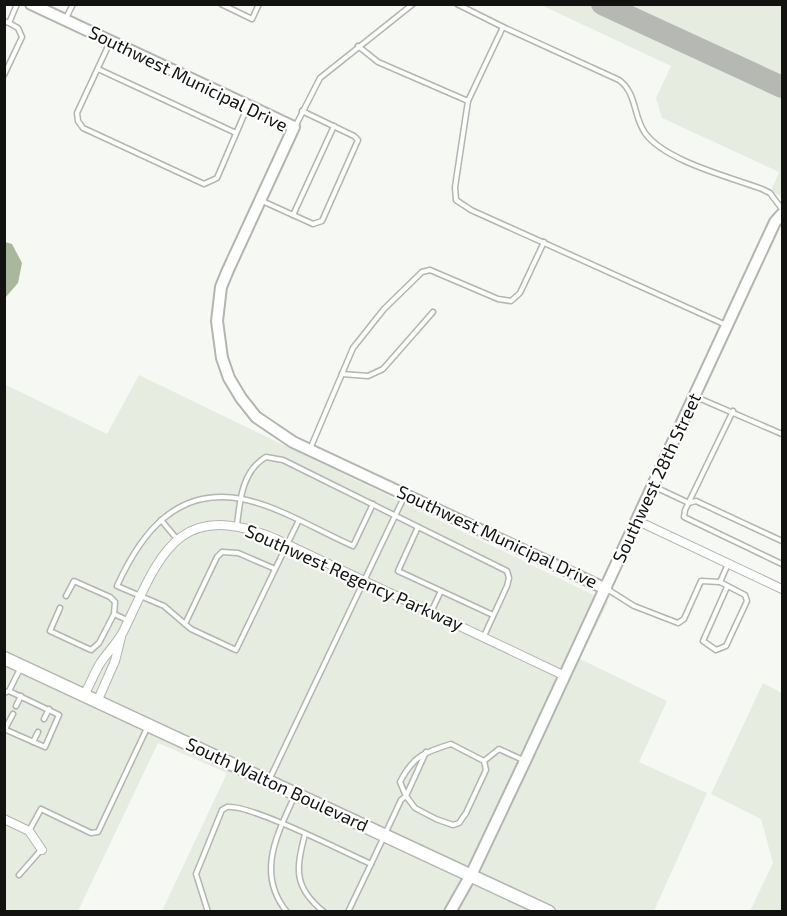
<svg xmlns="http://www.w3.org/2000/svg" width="787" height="916" font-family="'Exo 2',sans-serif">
  <rect width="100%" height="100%" fill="#f6f9f3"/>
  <g fill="#e6ece0">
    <polygon points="541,5 782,5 782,197 771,191 779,172 662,118 656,98 671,66"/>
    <polygon points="139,375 608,602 580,659 667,701 639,762 707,793 654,911 162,911 227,773 158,743 78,911 5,911 4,384 107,434"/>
    <polygon points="763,683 782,693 782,911 750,911 773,863 761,819 711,794"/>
  </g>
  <polygon fill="#a9b79b" points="5,242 12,244 22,263 18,283 5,298"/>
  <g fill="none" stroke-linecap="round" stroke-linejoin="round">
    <polyline stroke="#b6b8b3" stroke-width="22" points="602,4 782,87"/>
    <g stroke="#b3b6b0" stroke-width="7">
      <g id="lane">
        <polyline points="221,4 252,19 259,4"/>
        <polyline points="457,4 503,27"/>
        <polyline points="65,20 73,4"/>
        <polyline points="4,21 9,23 17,4"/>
        <polyline points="110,42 77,113 78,121 83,128 204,184 217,178 247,108"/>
        <polyline points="358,46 378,62 468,101"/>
        <polyline points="98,69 236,133"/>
        <polyline points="4,75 22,37 18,28 9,23"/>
        <polyline points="295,127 320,78 413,4"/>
        <polyline points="260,200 313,224 322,221 358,140 354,136 302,111"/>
        <polyline points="293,215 334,126"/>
        <path d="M726,325L471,210L456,200L455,187L468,101L503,27L619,80C637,93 633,116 645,133C665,161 730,177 762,189L770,193L782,209"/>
        <polyline points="342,374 368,376 383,369 433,312"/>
        <polyline points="696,397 782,434"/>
        <polyline points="733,411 685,510 684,517 782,564"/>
        <polyline points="310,449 353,348 384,309 422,272 430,270 498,299 511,301 520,293 544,242"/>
        <polyline points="655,487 689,503 696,501 782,541"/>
        <polyline points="161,520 177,539"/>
        <path d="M298,522L236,650L191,629L164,606L117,586C141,533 176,487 242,499C278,506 319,531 353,546L373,504"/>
        <path d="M237,525C240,500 242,471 266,457L283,460L507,571L509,578L507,586L484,636"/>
        <polyline points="418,527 398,571 493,615"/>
        <polyline points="727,587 703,641 716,650 726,646 747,601 745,595 720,582 728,564"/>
        <polyline points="607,589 634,606 678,623 684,619 701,581 720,582"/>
        <polyline points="66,596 74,581 110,597 115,602 114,614"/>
        <polyline points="60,608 50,631 91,650 99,643 114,614 127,620"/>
        <polyline points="431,612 441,591"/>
        <polyline points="185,624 217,557 222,552 238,553 273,568"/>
        <polyline points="4,693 9,691 20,669"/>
        <polyline points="16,706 21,696"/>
        <polyline points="44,719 49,709"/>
        <polyline points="4,729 45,747 59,715 9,691"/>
        <polyline points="5,729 13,714"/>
        <polyline points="33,742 38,732"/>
        <polyline points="484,761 499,749 525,761"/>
        <polyline points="270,778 405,495"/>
        <polyline points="406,796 426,752"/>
        <polyline points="29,831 41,809 91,833 98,832 148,726"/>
        <path d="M305,834C296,869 293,887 324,912"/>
        <polyline points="19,875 41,850"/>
        <path d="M208,912L196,874L222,810L227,807C250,804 344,852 371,864L401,800L406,796L415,808L436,819L453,825L459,823L466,813L486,770L484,761L451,744C425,752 413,756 400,782L406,796"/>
        <path d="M287,912C255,873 278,833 295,795"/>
        <polyline points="348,912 371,864"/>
      </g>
    </g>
    <g stroke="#b3b6b0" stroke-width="10">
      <g id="street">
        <polyline points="638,521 782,589"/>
        <path d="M84,695C90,685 94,673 101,662C108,652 117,643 123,632C160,556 176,497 276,539L565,676"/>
        <polyline points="97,702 115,661 121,637"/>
        <polyline points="4,819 29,831 42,850"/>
      </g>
    </g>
    <g stroke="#b3b6b0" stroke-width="14">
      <g id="secondary">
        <polyline points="31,4 294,127 228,270 221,287 217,321 222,358 229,378 241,398 256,417 293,442 606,589"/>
        <polyline points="450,912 472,873 525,761 749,278 775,222 782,214"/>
      </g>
    </g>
    <g stroke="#b3b6b0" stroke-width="15">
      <polyline id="primary" points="4,658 549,912"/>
    </g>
    <use href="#lane" stroke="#fff" stroke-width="4"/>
    <use href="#street" stroke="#fff" stroke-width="8"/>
    <use href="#secondary" stroke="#fff" stroke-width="10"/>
    <use href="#primary" stroke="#fff" stroke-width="12"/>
  </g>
  <g text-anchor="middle" stroke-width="4.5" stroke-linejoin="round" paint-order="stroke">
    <g font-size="18" fill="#121311" stroke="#fff">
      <text transform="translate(188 79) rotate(26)" y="6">Southwest Municipal Drive</text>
      <text transform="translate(657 478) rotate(-65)" y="6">Southwest 28th Street</text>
      <text transform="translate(497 537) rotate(25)" y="6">Southwest Municipal Drive</text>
      <text transform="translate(354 578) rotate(24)" y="6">Southwest Regency Parkway</text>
      <text transform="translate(277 785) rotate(25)" y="6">South Walton Boulevard</text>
    </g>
  </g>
  <rect width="787" height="916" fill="none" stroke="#121311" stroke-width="12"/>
</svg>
